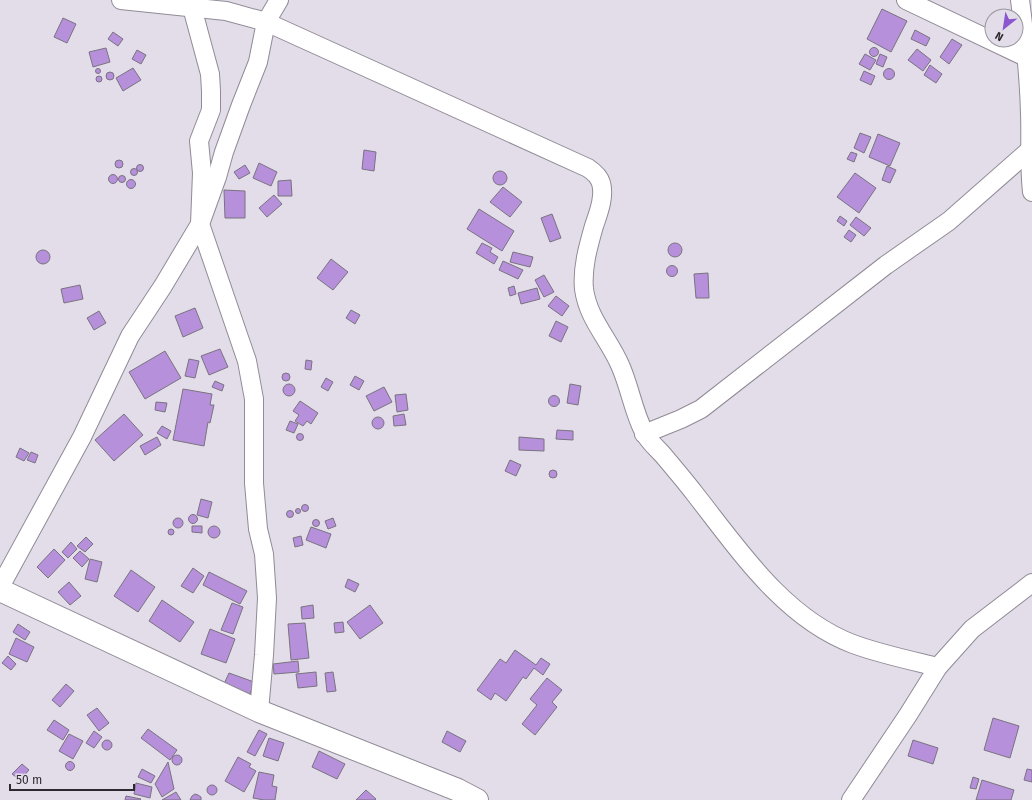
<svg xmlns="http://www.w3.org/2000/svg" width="1032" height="800" font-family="'Fira Sans',sans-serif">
  <rect width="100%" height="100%" fill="#e3dde9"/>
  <g fill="#b790db" stroke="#79737f">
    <polygon points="882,9 907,21 891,52 867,39"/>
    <polygon points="63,18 76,24 67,43 54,37"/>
    <polygon points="915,30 930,38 926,46 911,39"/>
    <polygon points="113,32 123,39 118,46 108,39"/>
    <polygon points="952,39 962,45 949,64 940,57"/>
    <circle cx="874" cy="52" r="4.5"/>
    <polygon points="106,48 110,62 93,67 89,52"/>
    <polygon points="917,49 931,60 923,71 908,60"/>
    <polygon points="137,50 146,55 141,64 132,59"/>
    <polygon points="865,54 876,60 870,70 859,64"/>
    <polygon points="880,54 887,57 883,67 876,64"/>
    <polygon points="930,65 942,74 936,83 924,75"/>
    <polygon points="133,68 141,80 123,91 116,78"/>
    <circle cx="98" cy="71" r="2.5"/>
    <circle cx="889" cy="74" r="5.5"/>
    <polygon points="864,71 875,76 871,85 860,80"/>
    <circle cx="110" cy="76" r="4"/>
    <circle cx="99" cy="79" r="3"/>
    <polygon points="860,133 871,137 864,153 854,148"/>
    <polygon points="878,134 900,143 890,166 869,157"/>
    <polygon points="364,150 376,152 374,171 362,169"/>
    <polygon points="851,152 857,154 854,162 847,159"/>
    <circle cx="119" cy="164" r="4"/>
    <polygon points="259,163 277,172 271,186 253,178"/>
    <circle cx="140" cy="168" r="3.5"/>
    <polygon points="245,165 250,173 239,179 234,172"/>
    <polygon points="887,166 896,170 890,183 882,180"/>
    <circle cx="134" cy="172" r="3.5"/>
    <circle cx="500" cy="178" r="7"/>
    <polygon points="855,173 876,188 859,213 837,197"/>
    <circle cx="113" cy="179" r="4.5"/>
    <circle cx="122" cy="179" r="3.5"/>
    <circle cx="131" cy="184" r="4.5"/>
    <polygon points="291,180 292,196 278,196 278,181"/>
    <polygon points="503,187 522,202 510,217 490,202"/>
    <polygon points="224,190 245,191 245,218 225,218"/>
    <polygon points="274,195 282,204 267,217 259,208"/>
    <polygon points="479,209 514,231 502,251 467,229"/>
    <polygon points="552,214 561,238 550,242 541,218"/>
    <polygon points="840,216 847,221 844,226 837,221"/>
    <polygon points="856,217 871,228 864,236 850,225"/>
    <polygon points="849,230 856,235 851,242 844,237"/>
    <polygon points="482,243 492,248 490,252 498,257 494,264 476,253"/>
    <circle cx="675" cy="250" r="7"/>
    <circle cx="43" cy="257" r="7"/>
    <polygon points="513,252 533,257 530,267 510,262"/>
    <polygon points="331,259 348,272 333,290 317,278"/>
    <polygon points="503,261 523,270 518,279 499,270"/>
    <circle cx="672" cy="271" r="5.5"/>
    <polygon points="708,273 709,298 696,298 694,274"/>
    <polygon points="544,275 554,292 544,297 535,280"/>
    <polygon points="80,285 83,299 64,303 61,289"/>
    <polygon points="514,286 516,294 510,296 508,288"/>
    <polygon points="537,288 540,299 521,304 518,293"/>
    <polygon points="556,296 569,306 562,316 548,306"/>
    <polygon points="195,308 203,328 183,337 175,316"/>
    <polygon points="351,310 360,315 355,324 346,318"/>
    <polygon points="99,311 106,323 94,330 87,318"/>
    <polygon points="556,321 568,327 561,342 549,336"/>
    <polygon points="220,349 228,367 209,375 201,356"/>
    <polygon points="165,351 181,378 145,399 129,372"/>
    <polygon points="189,359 199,361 195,378 185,376"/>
    <polygon points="306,360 312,361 311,370 305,369"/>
    <circle cx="286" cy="377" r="4"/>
    <polygon points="355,376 364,381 359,390 350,385"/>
    <polygon points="326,378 333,382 328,391 321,387"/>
    <polygon points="215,381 224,385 222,391 212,387"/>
    <polygon points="570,384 581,386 578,405 567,403"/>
    <circle cx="289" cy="390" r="6"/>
    <polygon points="384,387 392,402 374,411 366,396"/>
    <polygon points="183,389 212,394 210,405 214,405 210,423 208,422 204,446 173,440"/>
    <polygon points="406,394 408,410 397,412 395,395"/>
    <circle cx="554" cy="401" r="5.5"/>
    <polygon points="300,401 318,413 311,424 307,421 303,426 295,421 299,415 293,411"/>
    <polygon points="156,402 167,403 165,412 155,410"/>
    <polygon points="124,414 143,435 114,461 95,440"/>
    <polygon points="404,414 406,425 394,426 393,416"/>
    <circle cx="378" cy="423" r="6"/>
    <polygon points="290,421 298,424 294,433 286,430"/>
    <polygon points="162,426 171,431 167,439 157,433"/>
    <polygon points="557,430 573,431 573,440 556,439"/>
    <circle cx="300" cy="437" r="3.5"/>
    <polygon points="157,437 161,445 145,455 140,446"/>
    <polygon points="519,437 544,439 544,451 519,450"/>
    <polygon points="20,448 29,453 24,461 16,457"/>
    <polygon points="31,452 38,455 35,463 27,460"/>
    <polygon points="510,460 521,465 516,476 505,471"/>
    <circle cx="553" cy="474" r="4"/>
    <polygon points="201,499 212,502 208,518 197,515"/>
    <circle cx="305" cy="508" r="3.5"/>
    <circle cx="298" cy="511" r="2.5"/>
    <circle cx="290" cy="514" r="3.5"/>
    <circle cx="193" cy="519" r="4.5"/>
    <circle cx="178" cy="523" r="5"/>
    <polygon points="333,518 336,526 328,529 325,521"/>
    <circle cx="316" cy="523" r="3.5"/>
    <circle cx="214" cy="532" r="6"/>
    <polygon points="192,526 202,526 202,533 192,532"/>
    <polygon points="311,527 331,534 326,548 306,540"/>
    <circle cx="171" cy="532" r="3"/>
    <polygon points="301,536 303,545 295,547 293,538"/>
    <polygon points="86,537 93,544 85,552 77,546"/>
    <polygon points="71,542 77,549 68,558 62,552"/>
    <polygon points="54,549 65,560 48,578 37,567"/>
    <polygon points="80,551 89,559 82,567 73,558"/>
    <polygon points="90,559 102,562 97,582 85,579"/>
    <polygon points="193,568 204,576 193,593 181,586"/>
    <polygon points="131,570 155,587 138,612 114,596"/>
    <polygon points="209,572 247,591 240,604 203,585"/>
    <polygon points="348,579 359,584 355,592 345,587"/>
    <polygon points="69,582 81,596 70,605 58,592"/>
    <polygon points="162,600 194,622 180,642 149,621"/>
    <polygon points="232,603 243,607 233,634 221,630"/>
    <polygon points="313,605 314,618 302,619 301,607"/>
    <polygon points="370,605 383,623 360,639 347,622"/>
    <polygon points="343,622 344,632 335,633 334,623"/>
    <polygon points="305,623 309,658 291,660 288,624"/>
    <polygon points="18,624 30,632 25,640 13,632"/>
    <polygon points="210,629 235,639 226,663 201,654"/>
    <polygon points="16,638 34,647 27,662 9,654"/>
    <polygon points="515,650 536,665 541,658 550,664 543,675 534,668 526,679 523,677 506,701 495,693 491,700 477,690 500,659 506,663"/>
    <polygon points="8,656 16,664 11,670 2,663"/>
    <polygon points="298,661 299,672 274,674 273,664"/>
    <polygon points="316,672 317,686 298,688 296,674"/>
    <polygon points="333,672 336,691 327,692 325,673"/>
    <polygon points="229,673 254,682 250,694 224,684"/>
    <polygon points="547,678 562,690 552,702 557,707 535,735 522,724 537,705 530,699"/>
    <polygon points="66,684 74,691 60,707 52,700"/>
    <polygon points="97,708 109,723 99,731 87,715"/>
    <polygon points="993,718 1019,726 1010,758 984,750"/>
    <polygon points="54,720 69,730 63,740 47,730"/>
    <polygon points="148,729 177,750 170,760 141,738"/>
    <polygon points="259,730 267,734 255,756 247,752"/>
    <polygon points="94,731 102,737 94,748 86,743"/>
    <polygon points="447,731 466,741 460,752 442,742"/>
    <polygon points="69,734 83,741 73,759 59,751"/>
    <polygon points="269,738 284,743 278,761 263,756"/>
    <circle cx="107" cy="745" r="5"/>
    <polygon points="913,740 938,748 933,764 908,756"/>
    <polygon points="319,751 345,764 337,779 312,767"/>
    <circle cx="177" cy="760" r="5"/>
    <polygon points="238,757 251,764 249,767 256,771 244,792 225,781"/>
    <circle cx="70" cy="766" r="4.5"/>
    <polygon points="168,762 174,789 162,797 155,784"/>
    <polygon points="22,764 29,770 20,780 12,774"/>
    <polygon points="142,769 155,776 151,783 138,777"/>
    <polygon points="1027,769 1032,770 1032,782 1024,780"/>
    <polygon points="259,772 274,775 272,786 277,787 275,800 264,800 253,798"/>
    <polygon points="973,777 979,779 976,789 970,788"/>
    <polygon points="982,780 1014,790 1011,800 976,800"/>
    <polygon points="136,783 152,787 150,798 134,794"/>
    <circle cx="212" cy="790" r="5"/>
    <polygon points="366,790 376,799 375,800 356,800"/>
    <polygon points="176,792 181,800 162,800"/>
    <polygon points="195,794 198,795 201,797 201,800 190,800 192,796"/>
    <polygon points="126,796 141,799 140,800 125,800"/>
  </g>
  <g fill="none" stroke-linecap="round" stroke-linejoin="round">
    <g stroke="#908b96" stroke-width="20">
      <g id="street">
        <path d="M121,0L226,11L266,22L588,168C594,172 599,176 601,183C605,197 598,214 594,226C588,247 582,268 584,289C588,319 609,339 620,365C630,387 633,411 644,432C648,441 657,448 663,455C674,468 685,481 695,494C739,550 784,618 853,644C880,654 909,660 938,667"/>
        <polyline points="190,0 210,74 211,91 211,110 199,141 202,173 200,224 247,361 254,399 254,483 258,529 264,554 267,598 264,655 259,711"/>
        <polyline points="906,0 1032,60"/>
        <path d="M1020,0C1025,38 1029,75 1030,113C1031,139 1029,166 1032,192"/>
        <polyline points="644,434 681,419 701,409 886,265 949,221 1032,148"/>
        <polyline points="0,587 82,437 130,336 163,286 200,224 217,177 224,152 241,105 258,62 266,22 279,0"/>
        <polyline points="851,800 908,715 938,667 972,629 1032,583"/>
      </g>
    </g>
    <g stroke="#908b96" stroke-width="24">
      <polyline id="secondary" points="0,590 259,711 458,790 477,800"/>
    </g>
    <use href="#street" stroke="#fff" stroke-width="18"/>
    <use href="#secondary" stroke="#fff" stroke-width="22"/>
  </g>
  <g transform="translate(1004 28) rotate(210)"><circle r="19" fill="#e3dde9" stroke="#9a959f"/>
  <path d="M0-3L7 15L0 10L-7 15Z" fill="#8b56ce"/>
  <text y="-6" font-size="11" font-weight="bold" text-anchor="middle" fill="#2d2a2f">N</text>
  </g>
  <path d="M10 784v6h124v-6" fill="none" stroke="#2d2a2f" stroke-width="2"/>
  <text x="16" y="784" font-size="12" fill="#2d2a2f" stroke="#e3dde9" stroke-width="3" paint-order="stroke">50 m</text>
</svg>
